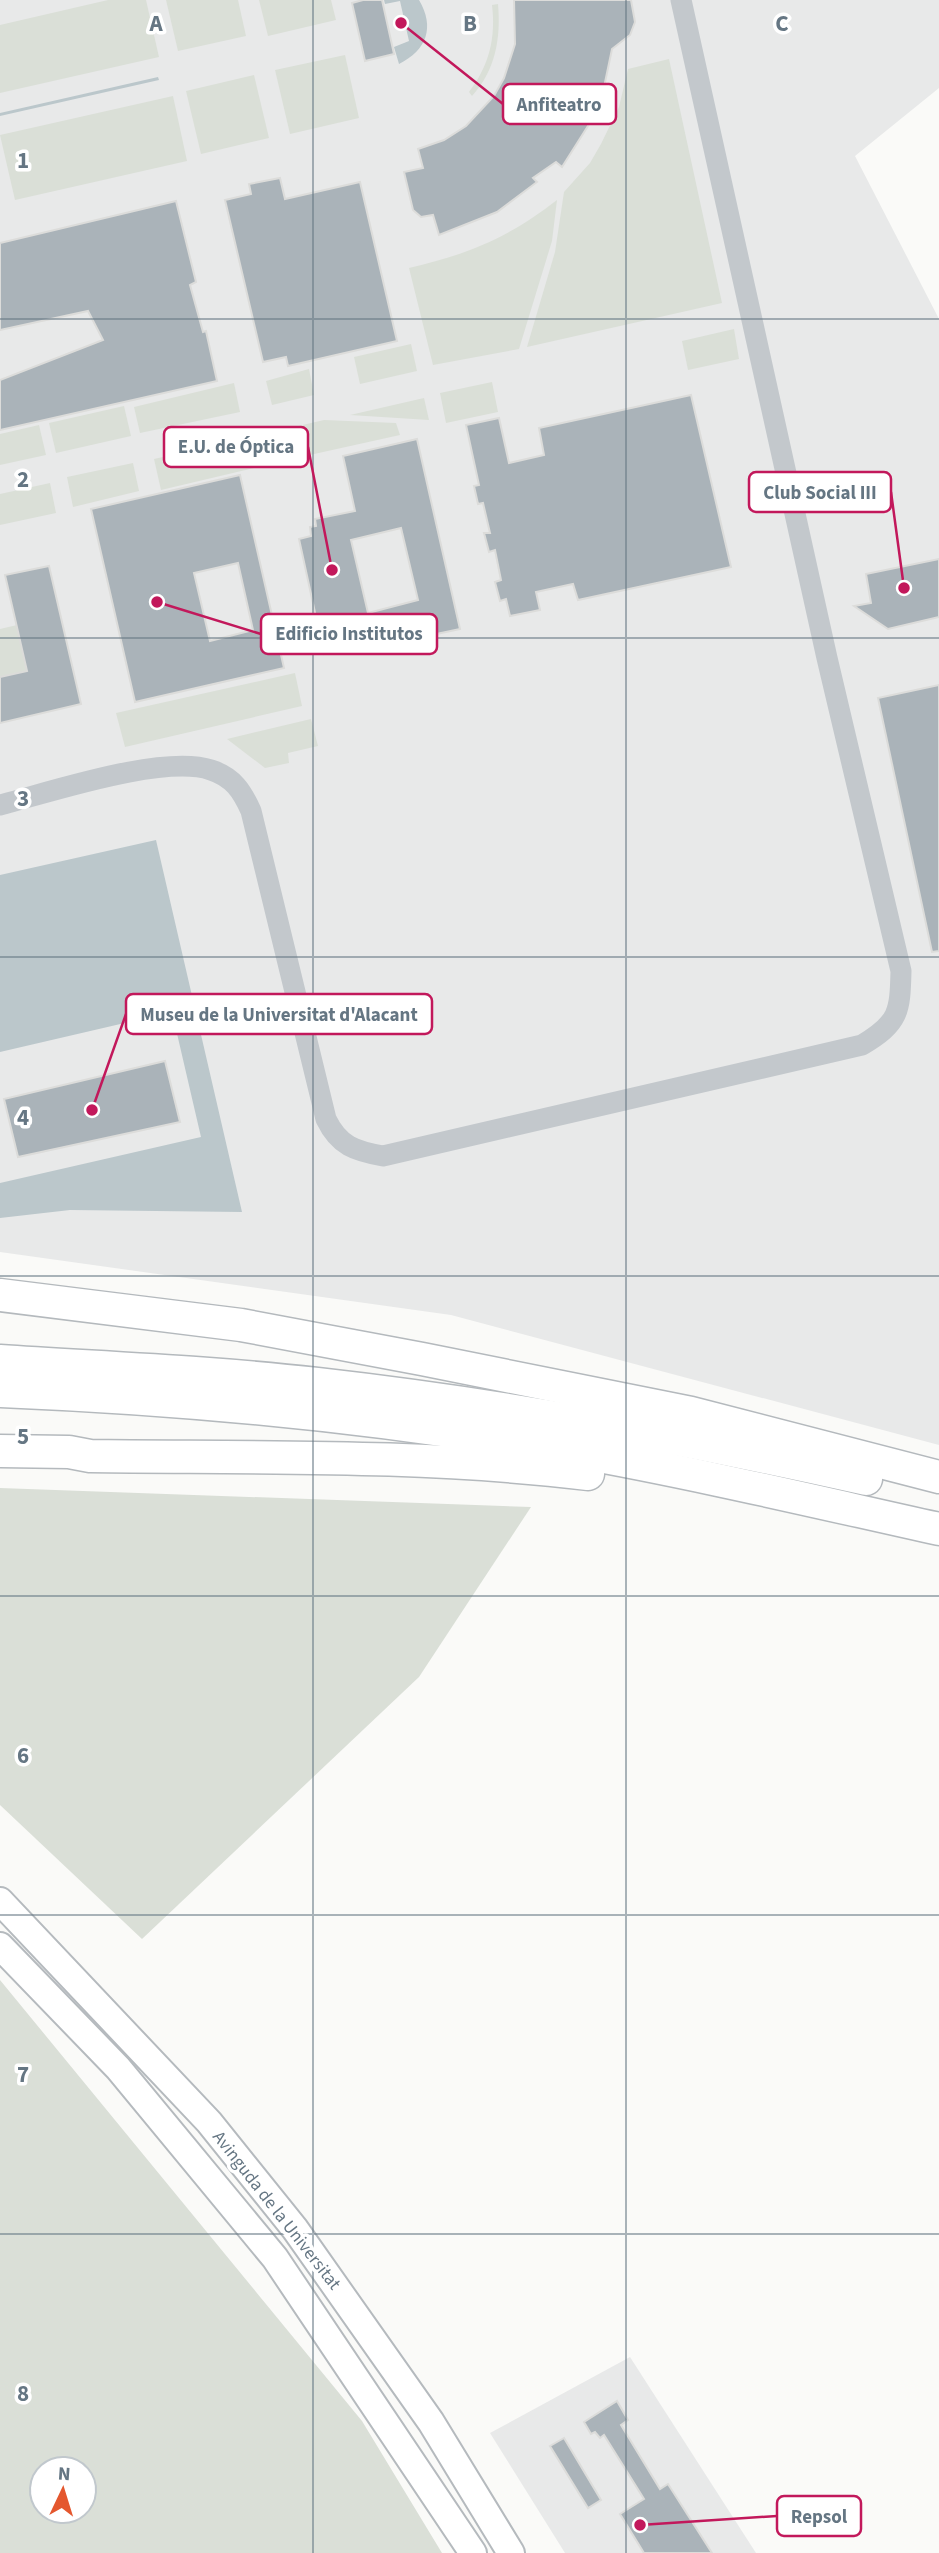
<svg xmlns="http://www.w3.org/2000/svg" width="939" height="2553" font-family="'Source Sans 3',sans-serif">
  <rect width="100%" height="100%" fill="#fafaf8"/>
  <g fill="#e8e9e9">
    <polygon points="0,0 939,0 939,88 855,156 939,319 939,1445 451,1315 0,1252"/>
    <polygon points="630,2357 756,2553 565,2553 490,2433"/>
  </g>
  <g fill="#dadfd7" fill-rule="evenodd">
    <polygon points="108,0 146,0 159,57 0,93 0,25"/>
    <polygon points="166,0 238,0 246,36 178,51"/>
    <polygon points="259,0 331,0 336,20 268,36"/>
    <path d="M498,4C501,37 496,70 472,96L469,92C489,66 496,38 492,5Z"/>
    <polygon points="345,55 359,118 290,134 275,70"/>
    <polygon points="669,59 722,303 527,347 555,252 564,192 590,163 601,144 619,107 628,69"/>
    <polygon points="254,75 269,138 201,154 186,91"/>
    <polygon points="173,96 187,161 15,200 0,135"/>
    <path d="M557,200L552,241L519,349L433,365L409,268C469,254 508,238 557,200Z"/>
    <polygon points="734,329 739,359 688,370 682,341"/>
    <polygon points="411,344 417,371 360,384 354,357"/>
    <polygon points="309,369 314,395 272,405 266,381"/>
    <polygon points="492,382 498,412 446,423 440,393"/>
    <polygon points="234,383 240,412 140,433 134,407"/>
    <polygon points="424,398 429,420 350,415"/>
    <polygon points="124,406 131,436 56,453 49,423"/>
    <polygon points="324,420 396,423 400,435 269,464 264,434"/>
    <polygon points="39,425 46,455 0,465 0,434"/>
    <polygon points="247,438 254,468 161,490 154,459"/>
    <polygon points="133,463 139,491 73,507 67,477"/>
    <polygon points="50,483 56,513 0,525 0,494"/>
    <polygon points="17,625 27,671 0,677 0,629"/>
    <polygon points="295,673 302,706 125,747 116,713"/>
    <polygon points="311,719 318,746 288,753 289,763 265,768 227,739"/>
    <polygon points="0,1488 531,1507 419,1677 142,1939 0,1805"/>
    <path d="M0,1980L362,2421L442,2553H0ZM42,2469H84V2511H42Z"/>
  </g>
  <g fill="#bbc7cb">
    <path d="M384,0H419C435,27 427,50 399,64L394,47L409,41L400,1L385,4Z"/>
    <polygon points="158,77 159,80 0,116 0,113"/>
    <polygon points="156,840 242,1212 70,1210 0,1218 0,1183 201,1137 172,1012 0,1052 0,875"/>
  </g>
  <g fill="#aab3b9" stroke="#dcdcda" stroke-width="2" fill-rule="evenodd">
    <polygon points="363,0 382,0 394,54 365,61 352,3"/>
    <polygon points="514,0 631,0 635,22 630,35 612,49 603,92 593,118 562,167 556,162 533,178 537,182 497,212 439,235 433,215 421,217 413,210 404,172 423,168 418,149 444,140 466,126 494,96 504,78 515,44"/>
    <polygon points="280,178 285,199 360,182 397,341 288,366 286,357 263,362 225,200 251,194 249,184"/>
    <polygon points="176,201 196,282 190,285 203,332 206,331 217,381 0,430 0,380 103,340 88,311 0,330 0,243"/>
    <polygon points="691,395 731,567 578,600 573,584 536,592 540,610 510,616 506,599 500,601 495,582 501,580 495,550 489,552 484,533 490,533 483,503 478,504 474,486 479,485 466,425 499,418 509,463 544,455 539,428"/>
    <path d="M417,439L460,629L427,636L426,631L324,654L299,539L311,536L310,527L316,526L315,519L355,511L343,456ZM401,528L418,600L368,613L351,540Z"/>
    <path d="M240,475L284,668L135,702L91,509ZM238,563L253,630L210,641L194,573Z"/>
    <polygon points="939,559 939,617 888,629 854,606 871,603 866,574"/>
    <polygon points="49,566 81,704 0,723 0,677 27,671 5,575"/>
    <polygon points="939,685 939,951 932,952 878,698"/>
    <polygon points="165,1061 180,1122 18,1157 4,1099"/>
    <polygon points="617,2401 628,2420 621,2425 660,2489 668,2484 712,2553 644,2553 620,2514 644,2499 604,2435 600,2438 595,2432 591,2434 584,2422"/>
    <polygon points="564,2438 601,2500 588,2508 550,2446"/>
  </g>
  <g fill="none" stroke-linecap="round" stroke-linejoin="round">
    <g stroke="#b5babe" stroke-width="30">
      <g id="primary">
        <polyline points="0,1901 209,2122 295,2229 431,2422 511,2553"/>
        <polyline points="0,1946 118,2068 275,2258 473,2553"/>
      </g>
    </g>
    <g stroke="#b4b9bd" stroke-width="35">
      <g id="motorway">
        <polyline points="0,1295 241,1325 422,1359 691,1413 939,1477"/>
        <path d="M0,1361C106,1368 212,1372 317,1384C502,1405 685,1438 866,1479"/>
        <path d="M0,1391C191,1399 384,1417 572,1451C695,1473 817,1502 939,1529"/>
        <path d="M0,1451L69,1452L90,1456C255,1458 424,1454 588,1474"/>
      </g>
    </g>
    <path stroke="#c3c8cc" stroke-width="21" d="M0,805C51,792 164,754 211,770C233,777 242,791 251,811L326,1119C339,1146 355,1151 383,1156L862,1045C899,1023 900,1012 901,971L827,658L681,0"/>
    <use href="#primary" stroke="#fff" stroke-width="26"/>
    <use href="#motorway" stroke="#fff" stroke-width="32"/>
  </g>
  <path fill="none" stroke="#657683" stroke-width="2" stroke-opacity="0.55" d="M313,0V2553M626,0V2553M0,319H939M0,638H939M0,957H939M0,1276H939M0,1596H939M0,1915H939M0,2234H939"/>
  <g text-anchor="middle" stroke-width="7" stroke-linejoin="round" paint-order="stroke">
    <g font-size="18" fill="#657683" stroke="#fff">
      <text transform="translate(277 2210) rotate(52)" y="6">Avinguda de la Universitat</text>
    </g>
  </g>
  <g font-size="23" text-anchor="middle" font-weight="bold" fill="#657683" stroke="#fff" stroke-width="7" stroke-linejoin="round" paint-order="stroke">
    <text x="156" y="31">A</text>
    <text x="470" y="31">B</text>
    <text x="782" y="31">C</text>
    <text x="23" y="168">1</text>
    <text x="23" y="487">2</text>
    <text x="23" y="806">3</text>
    <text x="23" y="1125">4</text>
    <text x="23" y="1444">5</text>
    <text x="23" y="1763">6</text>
    <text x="23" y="2082">7</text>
    <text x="23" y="2401">8</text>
  </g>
  <path fill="none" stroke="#c2185b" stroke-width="2.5" d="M401 23L503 104M332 570L308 447M904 588L891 492M157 602L261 634M92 1110L126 1014M640 2525L777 2516"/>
  <g fill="#c2185b" stroke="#fff" stroke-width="2.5">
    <circle cx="401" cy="23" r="7"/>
    <circle cx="332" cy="570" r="7"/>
    <circle cx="904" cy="588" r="7"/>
    <circle cx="157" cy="602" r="7"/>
    <circle cx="92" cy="1110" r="7"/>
    <circle cx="640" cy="2525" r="7"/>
  </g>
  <g fill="#fff" stroke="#c2185b" stroke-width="2.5">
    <rect x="503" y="84" width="113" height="40" rx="7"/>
    <rect x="164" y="427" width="144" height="40" rx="7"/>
    <rect x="749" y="472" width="142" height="40" rx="7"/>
    <rect x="261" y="614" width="176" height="40" rx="7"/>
    <rect x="126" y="994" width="306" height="40" rx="7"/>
    <rect x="777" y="2496" width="84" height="40" rx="7"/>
  </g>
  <g font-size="19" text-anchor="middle" font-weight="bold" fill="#657683">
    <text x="559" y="111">Anfiteatro</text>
    <text x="236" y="453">E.U. de Óptica</text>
    <text x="820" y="499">Club Social III</text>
    <text x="349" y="640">Edificio Institutos</text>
    <text x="279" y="1021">Museu de la Universitat d'Alacant</text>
    <text x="819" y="2523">Repsol</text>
  </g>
  <g transform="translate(63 2490) rotate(4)"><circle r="33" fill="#ffffff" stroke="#c1c8cd" stroke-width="2"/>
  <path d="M0-5L12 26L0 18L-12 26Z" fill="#e4572e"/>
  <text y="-10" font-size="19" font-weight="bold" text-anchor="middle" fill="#657683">N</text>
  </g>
</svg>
